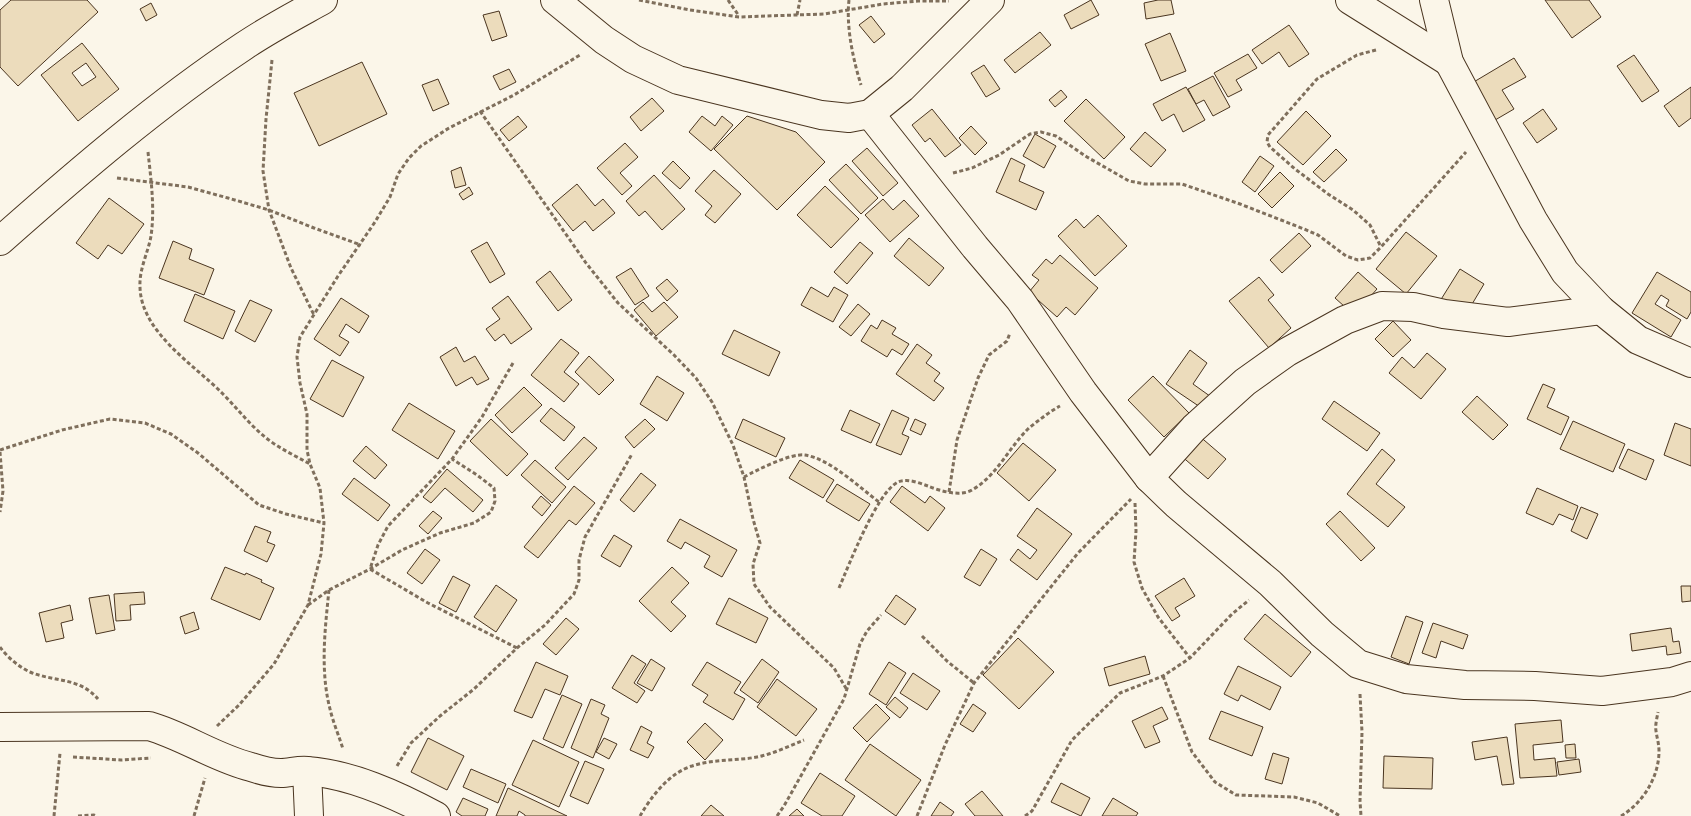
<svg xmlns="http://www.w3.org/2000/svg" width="1691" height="816" font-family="Overpass,sans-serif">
  <rect width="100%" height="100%" fill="#fbf6e9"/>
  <g fill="#ecdcbc" stroke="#4a3520" fill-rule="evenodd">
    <polygon points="11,0 87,0 98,12 18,86 0,67 0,10"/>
    <polygon points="1091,0 1099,15 1071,29 1064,15"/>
    <polygon points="1158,0 1171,0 1174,14 1146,19 1144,3"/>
    <polygon points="1545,0 1589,0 1601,17 1572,38"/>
    <polygon points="151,3 157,15 146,21 140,9"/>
    <polygon points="499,11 507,36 492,41 483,15"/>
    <polygon points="871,16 885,34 874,43 859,25"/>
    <polygon points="1289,25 1309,54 1289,67 1279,52 1262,64 1252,50"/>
    <polygon points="1040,32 1051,45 1015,73 1004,60"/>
    <polygon points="1170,33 1186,71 1161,81 1145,44"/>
    <path d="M82,43L119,89L78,121L41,75ZM86,63L96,77L82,86L72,73Z"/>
    <polygon points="1248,54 1257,68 1236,80 1242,90 1228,97 1214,73"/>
    <polygon points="1634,55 1659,91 1642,102 1617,66"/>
    <polygon points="1514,58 1526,77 1502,90 1514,109 1490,123 1467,86"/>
    <polygon points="362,62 387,114 319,146 294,93"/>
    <polygon points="984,65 1000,89 986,97 971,73"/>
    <polygon points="509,69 516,82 500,90 493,76"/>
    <polygon points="1213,76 1230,107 1213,116 1204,100 1196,104 1188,89"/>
    <polygon points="438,79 449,104 433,111 422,85"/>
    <polygon points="1186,87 1205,120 1183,132 1174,114 1162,121 1153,104"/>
    <polygon points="1691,87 1691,118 1679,127 1664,106"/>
    <polygon points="1061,90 1067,97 1055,107 1049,100"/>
    <polygon points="652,98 664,111 641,131 630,117"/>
    <polygon points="1086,99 1125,137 1104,159 1064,121"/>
    <polygon points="932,109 961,145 945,157 930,138 925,142 912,125"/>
    <polygon points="1543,109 1557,129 1537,143 1523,123"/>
    <polygon points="1306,111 1331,136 1303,165 1277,142"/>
    <polygon points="518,116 527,127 509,141 500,130"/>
    <polygon points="702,116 715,126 722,116 733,125 711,151 689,132"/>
    <polygon points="747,116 796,132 825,162 777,210 714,149"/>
    <polygon points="971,126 987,143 975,155 959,138"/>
    <polygon points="1145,132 1166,150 1151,167 1130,149"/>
    <polygon points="1035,134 1056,146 1044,168 1023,156"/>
    <polygon points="625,143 638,157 620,173 632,186 622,195 597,168"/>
    <polygon points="867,148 898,183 883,196 852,161"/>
    <polygon points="1336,149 1347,160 1324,182 1313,172"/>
    <polygon points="1260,156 1274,166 1255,192 1242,182"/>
    <polygon points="1011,158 1025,165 1019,181 1044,192 1036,210 996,192"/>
    <polygon points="673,161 690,178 680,189 662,173"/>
    <polygon points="846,164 878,198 861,214 829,180"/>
    <polygon points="461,167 466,185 455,188 451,171"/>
    <polygon points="714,170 741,194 715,223 705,215 712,206 695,191"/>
    <polygon points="1280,172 1294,186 1272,208 1258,194"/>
    <polygon points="654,175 685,209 662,230 645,211 639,216 626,201"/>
    <polygon points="577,184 595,206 603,199 615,213 593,231 585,221 573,231 552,205"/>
    <polygon points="825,186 859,219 831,248 797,215"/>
    <polygon points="469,187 473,194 463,200 459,194"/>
    <polygon points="109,198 144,224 122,254 108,245 98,259 76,243"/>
    <polygon points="883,199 893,210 904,200 919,216 890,242 865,215"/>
    <polygon points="1098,215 1127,246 1095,276 1058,236 1076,219 1084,228"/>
    <polygon points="1406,232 1437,256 1406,294 1376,269"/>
    <polygon points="1299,233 1311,246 1282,273 1270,260"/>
    <polygon points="909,238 944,268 929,286 894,256"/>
    <polygon points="173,241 192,249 189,259 214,269 204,295 159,278"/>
    <polygon points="487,242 505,274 490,283 471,251"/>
    <polygon points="860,242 873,253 847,284 834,272"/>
    <polygon points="1060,255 1098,288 1075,315 1066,307 1057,317 1029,292 1039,280 1032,275 1046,259 1052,264"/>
    <polygon points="631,268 649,296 635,305 616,277"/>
    <polygon points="1460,269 1484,284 1465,316 1440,301"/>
    <polygon points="550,271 572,300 558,311 536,282"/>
    <polygon points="1358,272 1377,289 1354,315 1335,298"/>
    <polygon points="1657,272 1691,292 1691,312 1687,319 1666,306 1669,300 1661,295 1655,304 1681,320 1671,337 1632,313"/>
    <polygon points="1259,277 1274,295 1268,300 1291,328 1269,348 1229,301"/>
    <polygon points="667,279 678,291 667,301 656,288"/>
    <polygon points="811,287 828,297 834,287 848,295 833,322 801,305"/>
    <polygon points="195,294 235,311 223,339 184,321"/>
    <polygon points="508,296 532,329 511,344 504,334 495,341 486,329 500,319 492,308"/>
    <polygon points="341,298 369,316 359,333 346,324 339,336 349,342 340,356 314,339"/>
    <polygon points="250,300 272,310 255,342 235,331"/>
    <polygon points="643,302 652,312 664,302 678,317 656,336 634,310"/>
    <polygon points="858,304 870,314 851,336 839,327"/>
    <polygon points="882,320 896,328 892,334 909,344 902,355 892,349 887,357 861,341 871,325 877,329"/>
    <polygon points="1393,321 1411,340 1393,357 1375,339"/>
    <polygon points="734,330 780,352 769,376 722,354"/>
    <polygon points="561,339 579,353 564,372 579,384 564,402 531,375"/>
    <polygon points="917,344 932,355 926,363 940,373 934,381 944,388 934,401 896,374"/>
    <polygon points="456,347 464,362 475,356 489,379 477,385 472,377 456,386 440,357"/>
    <polygon points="1190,350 1207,363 1193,384 1214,399 1206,411 1166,384"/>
    <polygon points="1427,353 1446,369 1421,399 1389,373 1402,357 1414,368"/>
    <polygon points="589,356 614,380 599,395 575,372"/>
    <polygon points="332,360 364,377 343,417 310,399"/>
    <polygon points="657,376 684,393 667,421 640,404"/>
    <polygon points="1153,376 1189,413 1164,437 1128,400"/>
    <polygon points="1543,384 1555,389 1547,407 1569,417 1561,435 1527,419"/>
    <polygon points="524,387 542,405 512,433 495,415"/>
    <polygon points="1477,396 1508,425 1493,440 1462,412"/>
    <polygon points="1334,401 1380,433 1367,451 1322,419"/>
    <polygon points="409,403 455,431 438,459 392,430"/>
    <polygon points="551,408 575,427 564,441 540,421"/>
    <polygon points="850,410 880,424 871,443 841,430"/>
    <polygon points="892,410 909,418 902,434 909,437 901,455 876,445"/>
    <polygon points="491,419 528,454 507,476 470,441"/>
    <polygon points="645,419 655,429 634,448 625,437"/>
    <polygon points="743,419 785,438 776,457 735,438"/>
    <polygon points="915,419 926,424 921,435 910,430"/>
    <polygon points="1573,421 1625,444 1613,472 1560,449"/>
    <polygon points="1675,423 1691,429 1691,466 1664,455"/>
    <polygon points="1197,434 1226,459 1208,479 1179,454"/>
    <polygon points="584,437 597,448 568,480 555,468"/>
    <polygon points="1023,443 1056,470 1029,501 997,473"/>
    <polygon points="366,446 387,465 375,479 353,461"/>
    <polygon points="1382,449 1395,460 1376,484 1405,507 1388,527 1347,494"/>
    <polygon points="1628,449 1654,460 1646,480 1619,468"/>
    <polygon points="535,460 566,487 552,503 521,475"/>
    <polygon points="800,460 834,480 823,498 789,478"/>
    <polygon points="447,469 483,500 473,512 445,488 431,503 423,497"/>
    <polygon points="641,473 656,485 634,512 620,500"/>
    <polygon points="354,478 390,505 378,521 342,494"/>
    <polygon points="837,484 870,504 859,521 826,501"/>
    <polygon points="574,486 595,503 576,525 569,520 538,558 524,547"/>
    <polygon points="902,486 925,503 930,496 945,508 928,531 890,502"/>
    <polygon points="1537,488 1578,506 1573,520 1559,514 1553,525 1526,513"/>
    <polygon points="541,496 551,505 542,516 532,507"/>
    <polygon points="1581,507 1598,514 1587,539 1571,531"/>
    <polygon points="1037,508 1072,534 1037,580 1010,560 1018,549 1030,559 1037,550 1017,536"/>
    <polygon points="433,511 442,518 428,534 419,526"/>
    <polygon points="1340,511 1375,548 1361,561 1326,524"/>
    <polygon points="680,519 737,550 722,577 704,567 710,556 685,542 681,549 667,541"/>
    <polygon points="255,526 271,532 267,542 275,545 267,562 244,551"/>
    <polygon points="614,535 632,546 620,567 601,556"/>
    <polygon points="425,549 440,560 422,584 407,573"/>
    <polygon points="981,549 997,559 980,586 964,577"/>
    <polygon points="225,567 245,575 246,573 262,580 261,582 274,588 260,620 211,599"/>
    <polygon points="672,567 689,583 671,602 686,616 671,632 639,601"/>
    <polygon points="453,576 470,585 456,612 439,603"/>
    <polygon points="1184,578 1195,596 1175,608 1180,616 1172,621 1155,596"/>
    <polygon points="496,585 517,600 496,632 474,617"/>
    <polygon points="1681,586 1691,586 1691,601 1682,602"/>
    <polygon points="144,592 145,604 130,605 131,620 116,621 114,594"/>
    <polygon points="109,595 115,630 96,634 89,598"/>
    <polygon points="896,595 916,609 905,625 885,611"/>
    <polygon points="729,598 768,618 756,643 716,624"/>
    <polygon points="70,605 73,620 61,623 64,638 46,642 39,613"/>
    <polygon points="194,612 199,629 185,634 180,617"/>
    <polygon points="1265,614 1311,652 1291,677 1244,639"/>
    <polygon points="1406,616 1423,622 1409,664 1391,657"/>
    <polygon points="566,618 579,629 556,655 543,644"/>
    <polygon points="1433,623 1468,635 1463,649 1441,641 1436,658 1422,653"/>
    <polygon points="1671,628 1673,642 1679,641 1681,653 1667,655 1666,646 1632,651 1630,634"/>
    <polygon points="1018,638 1054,672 1019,709 983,675"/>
    <polygon points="632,655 646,664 634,683 645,691 637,703 612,688"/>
    <polygon points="1145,656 1150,674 1109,686 1104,668"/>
    <polygon points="651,659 665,668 652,691 637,683"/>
    <polygon points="762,659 779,672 758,703 740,690"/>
    <polygon points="536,662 568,676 560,695 545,689 532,718 514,711"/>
    <polygon points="707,662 741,682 734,693 745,699 733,720 703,702 708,695 692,685"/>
    <polygon points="889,662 906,673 886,705 869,694"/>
    <polygon points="1238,666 1281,687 1270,710 1241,695 1238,701 1224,694"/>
    <polygon points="913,673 940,691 927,710 900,693"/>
    <polygon points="777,679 817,709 796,736 757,707"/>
    <polygon points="562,695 582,704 563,748 543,739"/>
    <polygon points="895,697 908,708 900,718 886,707"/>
    <polygon points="591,699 605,705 601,714 609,718 593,758 571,748"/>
    <polygon points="876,704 890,718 867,742 853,728"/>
    <polygon points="973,704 986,713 973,732 960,724"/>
    <polygon points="1162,707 1168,719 1153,726 1160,742 1145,748 1132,721"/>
    <polygon points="1221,711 1263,727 1252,756 1209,739"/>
    <polygon points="1561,720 1563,742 1533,745 1534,760 1555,758 1557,776 1520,778 1515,724"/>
    <polygon points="705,723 723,740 705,760 687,742"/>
    <polygon points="641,726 652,732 647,743 654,747 648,758 630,750"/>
    <polygon points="1507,737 1514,784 1502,785 1497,756 1475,760 1472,742"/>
    <polygon points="428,738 464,756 447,790 411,772"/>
    <polygon points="604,738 617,744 609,759 596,752"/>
    <polygon points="533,740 579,762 559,807 512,785"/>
    <polygon points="870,744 921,780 896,816 845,780"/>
    <polygon points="1575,744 1576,758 1566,758 1565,745"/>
    <polygon points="1273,753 1289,758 1282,784 1265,779"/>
    <polygon points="1384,756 1433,758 1432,789 1383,788"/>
    <polygon points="1579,759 1581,772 1559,775 1557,762"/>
    <polygon points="585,761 604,769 588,804 570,796"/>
    <polygon points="471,769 506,784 498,803 463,787"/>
    <polygon points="820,773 855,796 842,816 822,816 801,803"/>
    <polygon points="1061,783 1090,798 1081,816 1051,802"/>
    <polygon points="508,788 567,816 525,816 525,815 519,811 517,816 496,816"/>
    <polygon points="982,791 1003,816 975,816 965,804"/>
    <polygon points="463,798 488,809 485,816 462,816 456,812"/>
    <polygon points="1113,798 1138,813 1136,816 1102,816"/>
    <polygon points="940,802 954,812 951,816 931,816"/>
    <polygon points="711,805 724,816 701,816"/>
    <polygon points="797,809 804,816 789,816"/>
  </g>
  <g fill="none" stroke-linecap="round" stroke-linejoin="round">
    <g stroke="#4a3520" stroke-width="30">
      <g id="minor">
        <polyline points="555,0 604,40 633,59 678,80 821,115 849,118 870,114 902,88 990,0"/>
        <polyline points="1350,0 1449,62"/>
        <polyline points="1434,0 1449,62 1533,220 1565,272 1601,310 1638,340 1691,363"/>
        <polyline points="870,114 975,247 1020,300 1083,392 1149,478 1176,504 1270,583 1322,634 1358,664 1406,679 1465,685 1535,686 1602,691 1672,682 1691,676"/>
        <path d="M0,241C78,172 157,104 244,46C269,29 296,15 323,0"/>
        <polyline points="1149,478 1194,428 1245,382 1287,352 1345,320 1382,306 1413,307 1444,314 1508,322 1601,310"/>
        <path d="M0,727L149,726C184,736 215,758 251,767C260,770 271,773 281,773C289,773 299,770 307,771C351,774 397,795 436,816"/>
        <polyline points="307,771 309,816"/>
      </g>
    </g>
    <g stroke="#7f6f5c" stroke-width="3" stroke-dasharray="4 2.5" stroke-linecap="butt">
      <polyline points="639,0 690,10 739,17 824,14 883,4 918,1 949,1"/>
      <polyline points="728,0 739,16"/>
      <path d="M849,0C846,27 853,59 861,85"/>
      <polyline points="797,15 800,0"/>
      <polyline points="1376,50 1357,55 1317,79 1268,135 1267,142 1270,147 1295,169 1328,194 1353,210 1370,225 1381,247"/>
      <polyline points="272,60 266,119 263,171 269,210 291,268 314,315"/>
      <polyline points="480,111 586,263 618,303 674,355 696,378 712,402 733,445 744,477 753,519 760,543 753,564 754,584 770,607 834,668 847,690"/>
      <path d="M148,152C151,180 155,208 151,236C148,253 139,269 140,287C141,332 193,364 222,393C240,411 254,431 276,445C287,452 299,458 310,464"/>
      <polyline points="953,173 972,168 999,155 1030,134 1041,132 1056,136 1087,157 1129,181 1145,184 1182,184 1240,204 1304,229 1318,235 1346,256 1358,260 1370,258 1381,247 1466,152"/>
      <polyline points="117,178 188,187 228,198 269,210 314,228 361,245"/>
      <polyline points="513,363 482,417 452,459 388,526 378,545 370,569 428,603 517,648"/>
      <polyline points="0,450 62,430 110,419 145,423 171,434 198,453 259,505 286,514 324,523"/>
      <polyline points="0,452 3,491 0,512"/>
      <path d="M744,477C757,470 790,453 805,455C830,459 859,487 879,502"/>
      <polyline points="949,492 957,440 978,378 989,355 1007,341 1010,333"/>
      <polyline points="1135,503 1136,531 1134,562 1142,588 1158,617 1190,658"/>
      <path d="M839,588C849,565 877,492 898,482C908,478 919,483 928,486C940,491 960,497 972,490C997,476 1009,447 1029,428C1039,420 1049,412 1060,406"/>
      <path d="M329,590C325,629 320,670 330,709C333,722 339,736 343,749"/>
      <polyline points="308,605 329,590 370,569 402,550 440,533 474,523 491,512 495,501 494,488 477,475 452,459"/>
      <polyline points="922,636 947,661 974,683"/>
      <path d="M0,647C7,657 19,667 30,672C54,682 79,677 98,699"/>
      <polyline points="1163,676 1192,752 1215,782 1236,795 1294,797 1318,803 1340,816"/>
      <polyline points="1360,694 1362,732 1360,801 1361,816"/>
      <polyline points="217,726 239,705 274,664 308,605 321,554 324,523 320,488 310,464 307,450 307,414 300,383 297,357 300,337 338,276 375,222 390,197 398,174 409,158 421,146 449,128 514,95 580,55"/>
      <polyline points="73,757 121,760 151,758"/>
      <polyline points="397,766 411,743 440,716 474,689 517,648 545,625 574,594 579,580 579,560 585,537 632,454"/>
      <polyline points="54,816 60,753"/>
      <polyline points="78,816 94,815 96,816"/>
      <polyline points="194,816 205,778"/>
      <path d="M640,816C651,797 669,773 692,766C713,759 736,761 757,757C773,754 789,746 804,740"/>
      <polyline points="777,816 784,806 844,699 860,644 867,631 881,615"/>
      <polyline points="917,816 945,745 974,683 1078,553 1131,499"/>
      <polyline points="1025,816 1032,811 1072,740 1120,693 1163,676 1190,658 1232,614 1249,600"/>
      <path d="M1621,816C1643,803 1659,777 1659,751C1659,744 1657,738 1656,731C1655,725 1657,718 1658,712"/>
    </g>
    <use href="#minor" stroke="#fbf6e9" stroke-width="28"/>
  </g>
</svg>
